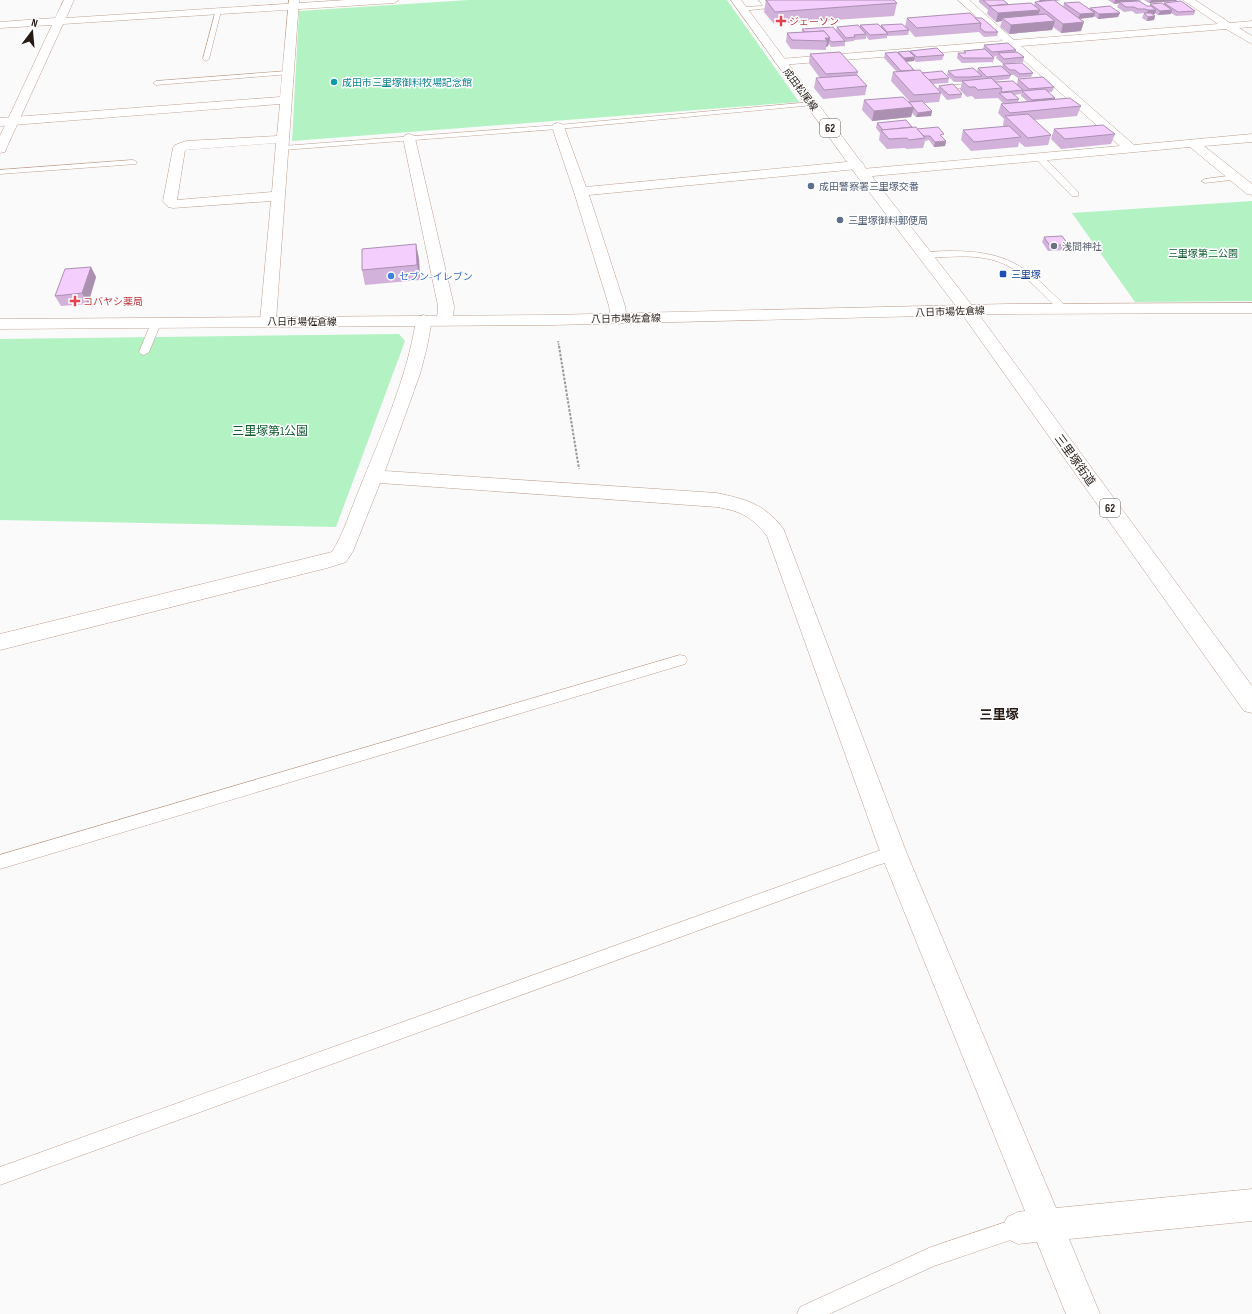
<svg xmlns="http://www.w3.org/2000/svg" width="1252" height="1314" font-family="'Sofia Sans Condensed','Noto Sans JP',sans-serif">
  <rect width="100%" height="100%" fill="#fafafa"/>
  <g fill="#b2f2c3">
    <polygon points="469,0 727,0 799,102 292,141 299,11"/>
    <polygon points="1252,201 1252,301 1135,302 1072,213"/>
    <polygon points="399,334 405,341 336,527 0,520 0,339"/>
  </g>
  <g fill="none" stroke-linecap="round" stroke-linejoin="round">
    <g stroke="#bd9f8e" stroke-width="1">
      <g id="service">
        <polygon points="759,0 765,0 770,7 769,8 742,11 739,9 742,7 763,6"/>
        <polygon points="216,10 221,11 209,59 206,61 203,59"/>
        <polygon points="288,71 290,72 290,74 156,85 153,83 156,81"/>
        <polygon points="978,83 980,84 980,86 954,89 951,87 954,85"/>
        <polygon points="812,102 816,104 814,105 558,129 283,150 279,148 283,146 558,125"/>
        <polygon points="1036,155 1042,155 1078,192 1078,196 1072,196 1036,159"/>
        <polygon points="133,160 137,162 136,164 0,174 0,170"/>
        <polygon points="1235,175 1238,175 1238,179 1205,183 1201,181 1205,179"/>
        <path d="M949,251C993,251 1016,258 1048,289C1055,296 1062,302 1068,309L1063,312L1060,311C1042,294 1026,274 1004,264C980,253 951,257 925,258L921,255L925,252Z"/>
        <polygon points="156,320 161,323 149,352 144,355 141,354 139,352 151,323"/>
        <polygon points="680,655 685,656 687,660 685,664 0,869 0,855"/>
        <polygon points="894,847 899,849 902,854 899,859 878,865 0,1185 0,1167 878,851"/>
        <polygon points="1018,1218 1025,1221 1028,1228 1025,1235 934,1266 829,1314 797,1314 800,1307 931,1247"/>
      </g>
    </g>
    <g stroke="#bd9f8e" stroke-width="1">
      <g id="minor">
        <path d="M289,0H299L276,321L274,324L268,326L262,324L260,321L271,201L173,208L168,207L163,201L173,148L175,145L186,141L277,136L280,104L0,126V118L280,97ZM276,143L272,192L177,200L185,150Z"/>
        <polygon points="958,0 969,0 1014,40 1218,24 1183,0 1195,0 1230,23 1252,21 1252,27 1239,28 1252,36 1252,44 1226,29 1021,46 1134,145 1252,134 1252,142 1204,146 1252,184 1252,195 1247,194 1190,147 862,177 857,176 855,173 857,170 862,169 1120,146 1009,47 780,65 774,62 780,59 1003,41"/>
        <polygon points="558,123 562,124 564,127 586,187 857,161 862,162 864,165 862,168 857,169 589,195 625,306 627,319 625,322 619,324 613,322 611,319 609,306 574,192 552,127 554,124"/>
        <polygon points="409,134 413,135 415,138 454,306 453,319 451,322 445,324 439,322 437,319 438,306 403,138 405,135"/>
        <path d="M424,315L430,317L432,320L427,347L420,374L385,471L717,493C748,500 762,503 783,528L907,854L1056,1208L1252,1189V1221L1069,1239L1100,1314H1066L1037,1242L1018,1244L1007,1239L1002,1228L1007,1217L1018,1212L1025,1211L881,854L767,536C752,517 741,511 717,507L380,483L353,551L346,562L327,568L0,650V634L332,552C343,535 351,509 359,490C381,435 407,379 416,320L418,317Z"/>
      </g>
    </g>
    <g stroke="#bd9f8e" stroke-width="1">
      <polygon id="tertiary" points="64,0 74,0 66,18 346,0 399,0 394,3 63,24 6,149 5,152 0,153 0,136 52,25 0,28 0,22 55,18"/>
    </g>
    <g stroke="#bd9f8e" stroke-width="1">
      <polygon id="secondary" points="1252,303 1252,313 1007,314 552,325 0,329 0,319 552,315 1007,304"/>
    </g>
    <g stroke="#bd9f8e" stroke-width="1">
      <polygon id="primary" points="731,0 741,0 867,170 974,308 1252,686 1252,713 1244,711 962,314 857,176"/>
    </g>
    <polyline stroke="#9b9693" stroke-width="1.5" stroke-dasharray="1.5 1" stroke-linecap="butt" points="558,341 559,347"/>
    <polyline stroke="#9b9693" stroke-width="2" stroke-dasharray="2.5 1.5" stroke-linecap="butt" points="559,346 579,469"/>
    <use href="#service" fill="#fff" fill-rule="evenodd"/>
    <use href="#minor" fill="#fff" fill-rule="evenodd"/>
    <use href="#tertiary" fill="#fff" fill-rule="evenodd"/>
    <use href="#secondary" fill="#fff" fill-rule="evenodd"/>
    <use href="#primary" fill="#fff" fill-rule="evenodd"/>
  </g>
  <g fill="#d2b1da" fill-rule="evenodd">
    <polygon points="766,0 894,0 897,3 894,16 774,24 764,12"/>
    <polygon points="979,0 1003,0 1008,4 1034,5 1035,2 1040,2 1038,0 1061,0 1054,1 1063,7 1064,3 1089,9 1090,8 1118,17 1098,19 1094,16 1094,17 1079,19 1081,31 1061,33 1053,27 1052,30 1009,34 1000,27 1002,21 996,22 987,14 988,10 979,2"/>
    <polygon points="1108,0 1142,0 1131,1 1147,6 1150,6 1150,4 1164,4 1164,3 1195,11 1194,15 1176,16 1171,13 1171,14 1158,15 1155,13 1155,14 1153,14 1155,16 1154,20 1147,21 1142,18 1144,13 1136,14 1132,11 1124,12 1117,7 1119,3 1114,4"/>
    <polygon points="1144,0 1177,0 1176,1 1149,3"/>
    <polygon points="907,18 975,18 998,32 997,36 984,37 979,32 915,37 909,30 908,35 887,36 887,38 869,40 866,36 866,39 854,40 854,41 845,42 845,46 831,47 829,44 828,46 826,47 826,50 791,49 786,42 787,33 802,32 802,29 836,31 837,27 860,27 860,25 880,27 881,25 905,27"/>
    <polygon points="984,45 1016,50 1016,52 1024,57 1023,62 1003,64 996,58 997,56 993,57 994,58 993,62 962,63 957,58 958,53 964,53 964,51 983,50"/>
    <polygon points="910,51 944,55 942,60 916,62 914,60 914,61 906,62 914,70 913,70 949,78 948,83 933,84 938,89 939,86 962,94 961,98 947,100 941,93 939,102 924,103 932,111 931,116 916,117 912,113 911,117 872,121 862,110 864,100 910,102 891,81 893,72 897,72 884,58 885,53 898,53 898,52 910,52"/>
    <polygon points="810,54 858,72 857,75 867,86 865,95 823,99 814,88 816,78 820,78 809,63"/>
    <path d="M1003,64L1033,73L1031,77L1018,78L1014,75H1011L1009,79L994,81L995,82L1017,84L1018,79L1054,87L1052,92H1048L1055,99L1081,106L1077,116L1034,120L1051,135L1048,145L1025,147L1019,142L1018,147L971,151L961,140L963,130L1004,127L1003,125L1004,119L998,113L1001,104L1003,103L998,98L975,99L972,96L967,97L960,90L962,82H954L947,75L948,71L977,72L978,68L1002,67ZM1021,94V96L1027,101L1018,102L1019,99L1014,95Z"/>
    <polygon points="877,123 912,127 943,138 946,141 945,146 934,147 929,140 925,141 923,148 906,149 905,148 887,149 879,140 880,133 876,128"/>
    <polygon points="1054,129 1115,134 1111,144 1061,149 1051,139"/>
    <polygon points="1044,237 1068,244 1066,250 1048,251 1042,242"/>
    <polygon points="416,244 419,259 420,280 365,285 362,270"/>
    <polygon points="91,267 96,277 88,304 61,306 55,296"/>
  </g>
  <g fill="#ab90b1">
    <polygon points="1040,0 1061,0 1040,2"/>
    <polygon points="1115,0 1142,0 1114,4"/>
    <polygon points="1151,0 1177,0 1176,1 1149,3"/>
    <polygon points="1040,10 1037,18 1002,18 1002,21 996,22 998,13"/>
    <polygon points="1148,10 1156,10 1155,14 1146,15"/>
    <polygon points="1172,10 1171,14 1158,15 1160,11"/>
    <polygon points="1095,13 1094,17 1078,19 1080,14"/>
    <polygon points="1120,13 1118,17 1098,19 1099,14"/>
    <polygon points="1155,16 1154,20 1147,21 1148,17"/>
    <polygon points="1055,21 1052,30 1009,34 1011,25"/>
    <polygon points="1084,22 1081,31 1061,33 1063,24"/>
    <polygon points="825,38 830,38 828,46 826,47 827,41"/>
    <polygon points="915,57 914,61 903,62 904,58"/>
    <polygon points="1055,98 1054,103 1031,105 1032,100"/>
    <polygon points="914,107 911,117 872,121 874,111"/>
    <polygon points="932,111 931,116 916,117 918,113"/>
    <polygon points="946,141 945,146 934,147 935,142"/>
    <polygon points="416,244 419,259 420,280 417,265"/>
    <polygon points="91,267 96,277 88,304 82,293"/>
  </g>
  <g fill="#f4cefd" stroke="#ab90b1">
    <polygon points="766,0 894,0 897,3 775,12"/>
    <polygon points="983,0 1003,0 1008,4 990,6"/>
    <polygon points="1054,0 1084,22 1063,24 1035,2"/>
    <polygon points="1139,1 1147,6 1151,6 1156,10 1148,10 1145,9 1138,9 1134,7 1126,7 1119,2"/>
    <polygon points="1181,1 1195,11 1178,12 1164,3"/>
    <polygon points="1079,2 1095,13 1080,14 1064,3"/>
    <polygon points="1031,3 1040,10 998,13 989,6"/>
    <polygon points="1162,3 1172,10 1160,11 1150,4"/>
    <polygon points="1110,6 1120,13 1099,14 1090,8"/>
    <polygon points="970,13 981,23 917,28 907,18"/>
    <polygon points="1144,13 1151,13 1155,16 1148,17"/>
    <polygon points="1046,14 1055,21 1011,25 1002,18"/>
    <polygon points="975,18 982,18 998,32 985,32 980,28 981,23"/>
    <polygon points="878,24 888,34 870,35 860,25"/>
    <polygon points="902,24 909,30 887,32 881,25"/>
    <polygon points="858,25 866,34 854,35 855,37 846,38 837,27"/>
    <polygon points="833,27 845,41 832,42 829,40 830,38 824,31 805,32 802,29"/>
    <polygon points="824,31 830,38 825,38 827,41 792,40 787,33"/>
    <polygon points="1008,43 1016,50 992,52 984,45"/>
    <polygon points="937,48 944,55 917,57 910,51"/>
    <polygon points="985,49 994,58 963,58 958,53 966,53 964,51"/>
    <polygon points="909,51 915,57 904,58 898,52"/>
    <polygon points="840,52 858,72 826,74 810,54"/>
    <polygon points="897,52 914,70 901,71 885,53"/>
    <polygon points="1017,52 1024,57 1004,59 998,53"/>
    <polygon points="1022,63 1033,73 1020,74 1015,70 1010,70 1003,64"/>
    <polygon points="1001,66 1011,75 987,77 978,68"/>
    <polygon points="973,68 982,76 969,77 955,77 948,71"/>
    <polygon points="920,70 941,93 914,95 893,72"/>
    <polygon points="942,71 949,78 929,80 922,73"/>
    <polygon points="857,75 867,86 824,90 816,78"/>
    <polygon points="1043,77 1054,87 1029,89 1018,79"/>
    <polygon points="991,78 1002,88 978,90 975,87 969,87 962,81"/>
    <polygon points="1013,81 1023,90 1002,92 1001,91 1002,88 995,82"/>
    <polygon points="953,84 962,94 949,95 939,86"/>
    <polygon points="1045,89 1055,98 1032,100 1022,91"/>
    <polygon points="1011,92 1019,99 1007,100 999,93"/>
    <polygon points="903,97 914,107 874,111 864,100"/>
    <polygon points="1070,98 1081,106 1010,113 1001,104"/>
    <polygon points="922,101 932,111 918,113 909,102"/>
    <polygon points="1028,114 1051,135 1028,138 1005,116"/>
    <polygon points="906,120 912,127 883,130 877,123"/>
    <polygon points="1103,125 1115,134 1065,139 1054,129"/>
    <polygon points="1009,126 1021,137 974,142 963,130"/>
    <polygon points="916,127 925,138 909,140 907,138 889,139 881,130"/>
    <polygon points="938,127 944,134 940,135 946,141 935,142 930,136 924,136 917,129"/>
    <polygon points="1062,236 1068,244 1050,246 1044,237"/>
    <polygon points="416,244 417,265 362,270 362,249"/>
    <polygon points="91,267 82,293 55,296 65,269"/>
  </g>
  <g fill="#e0444e" stroke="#fff" stroke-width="1.5">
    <path d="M779 15h4v4h4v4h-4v4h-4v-4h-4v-4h4z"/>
    <path d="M73 295h4v4h4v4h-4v4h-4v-4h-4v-4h4z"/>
  </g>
  <circle fill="#0f9aa8" stroke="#fff" stroke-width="1.5" cx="334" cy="82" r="4"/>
  <g fill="#5c6f8a" stroke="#fff" stroke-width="1.5">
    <circle cx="811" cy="186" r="4"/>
    <circle cx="840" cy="220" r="4"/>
  </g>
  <circle fill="#6b7280" stroke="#fff" stroke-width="1.5" cx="1054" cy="246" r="4"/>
  <rect fill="#1a4fb4" stroke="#fff" stroke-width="1.5" x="999" y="270" width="8" height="8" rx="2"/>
  <circle fill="#3f7fe0" stroke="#fff" stroke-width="1.5" cx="391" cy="276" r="4"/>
  <g text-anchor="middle" stroke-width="3" stroke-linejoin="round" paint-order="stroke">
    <g font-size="10" fill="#be3a42" stroke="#fff" text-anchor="start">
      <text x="789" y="25">ジェーソン</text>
      <text x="83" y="305">コバヤシ薬局</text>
    </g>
    <g font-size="10" fill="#0d838f" stroke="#fff" text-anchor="start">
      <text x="342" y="86">成田市三里塚御料牧場記念館</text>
    </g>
    <g font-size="10" fill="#251a14" stroke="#fff">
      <text transform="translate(801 89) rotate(53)" y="4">成田松尾線</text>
      <text transform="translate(950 311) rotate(-2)" y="4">八日市場佐倉線</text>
      <text transform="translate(626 318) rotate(-1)" y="4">八日市場佐倉線</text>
      <text x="302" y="325">八日市場佐倉線</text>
    </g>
    <g font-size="10" fill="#4e5e75" stroke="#fff" text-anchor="start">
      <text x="819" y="190">成田警察署三里塚交番</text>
      <text x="848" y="224">三里塚御料郵便局</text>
    </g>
    <g font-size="10" fill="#5b616d" stroke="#fff" text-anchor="start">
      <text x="1062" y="250">浅間神社</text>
    </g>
    <g font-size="10" fill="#105a2f" stroke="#fff">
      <text x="1203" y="257">三里塚第二公園</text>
    </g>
    <g font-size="10" fill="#164399" stroke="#fff" text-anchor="start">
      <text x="1011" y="278">三里塚</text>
    </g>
    <g font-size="10" fill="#366cbe" stroke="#fff" text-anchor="start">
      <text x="399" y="280">セブン-イレブン</text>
    </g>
    <g fill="#fff" stroke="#665f5a" stroke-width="1">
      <rect x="820" y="119" width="20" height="18" rx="3"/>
      <rect x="1100" y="499" width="20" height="18" rx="3"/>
    </g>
    <g font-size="11" font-weight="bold" fill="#251a14">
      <text x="830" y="132">62</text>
      <text x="1110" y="512">62</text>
    </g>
    <g font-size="12" fill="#105a2f" stroke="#fff">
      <text x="270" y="435">三里塚第1公園</text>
    </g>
    <g font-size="12" fill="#251a14" stroke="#fff">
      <text transform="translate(1075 460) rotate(54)" y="4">三里塚街道</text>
    </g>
    <g font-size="13" font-weight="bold" fill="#251a14" stroke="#fff">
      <text x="999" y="719">三里塚</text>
    </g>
  </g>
  <g transform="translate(32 32) rotate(16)" stroke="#ffffff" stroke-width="3" paint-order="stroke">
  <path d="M0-3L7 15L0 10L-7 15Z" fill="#251a14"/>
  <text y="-6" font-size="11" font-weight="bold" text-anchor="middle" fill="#251a14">N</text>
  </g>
</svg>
